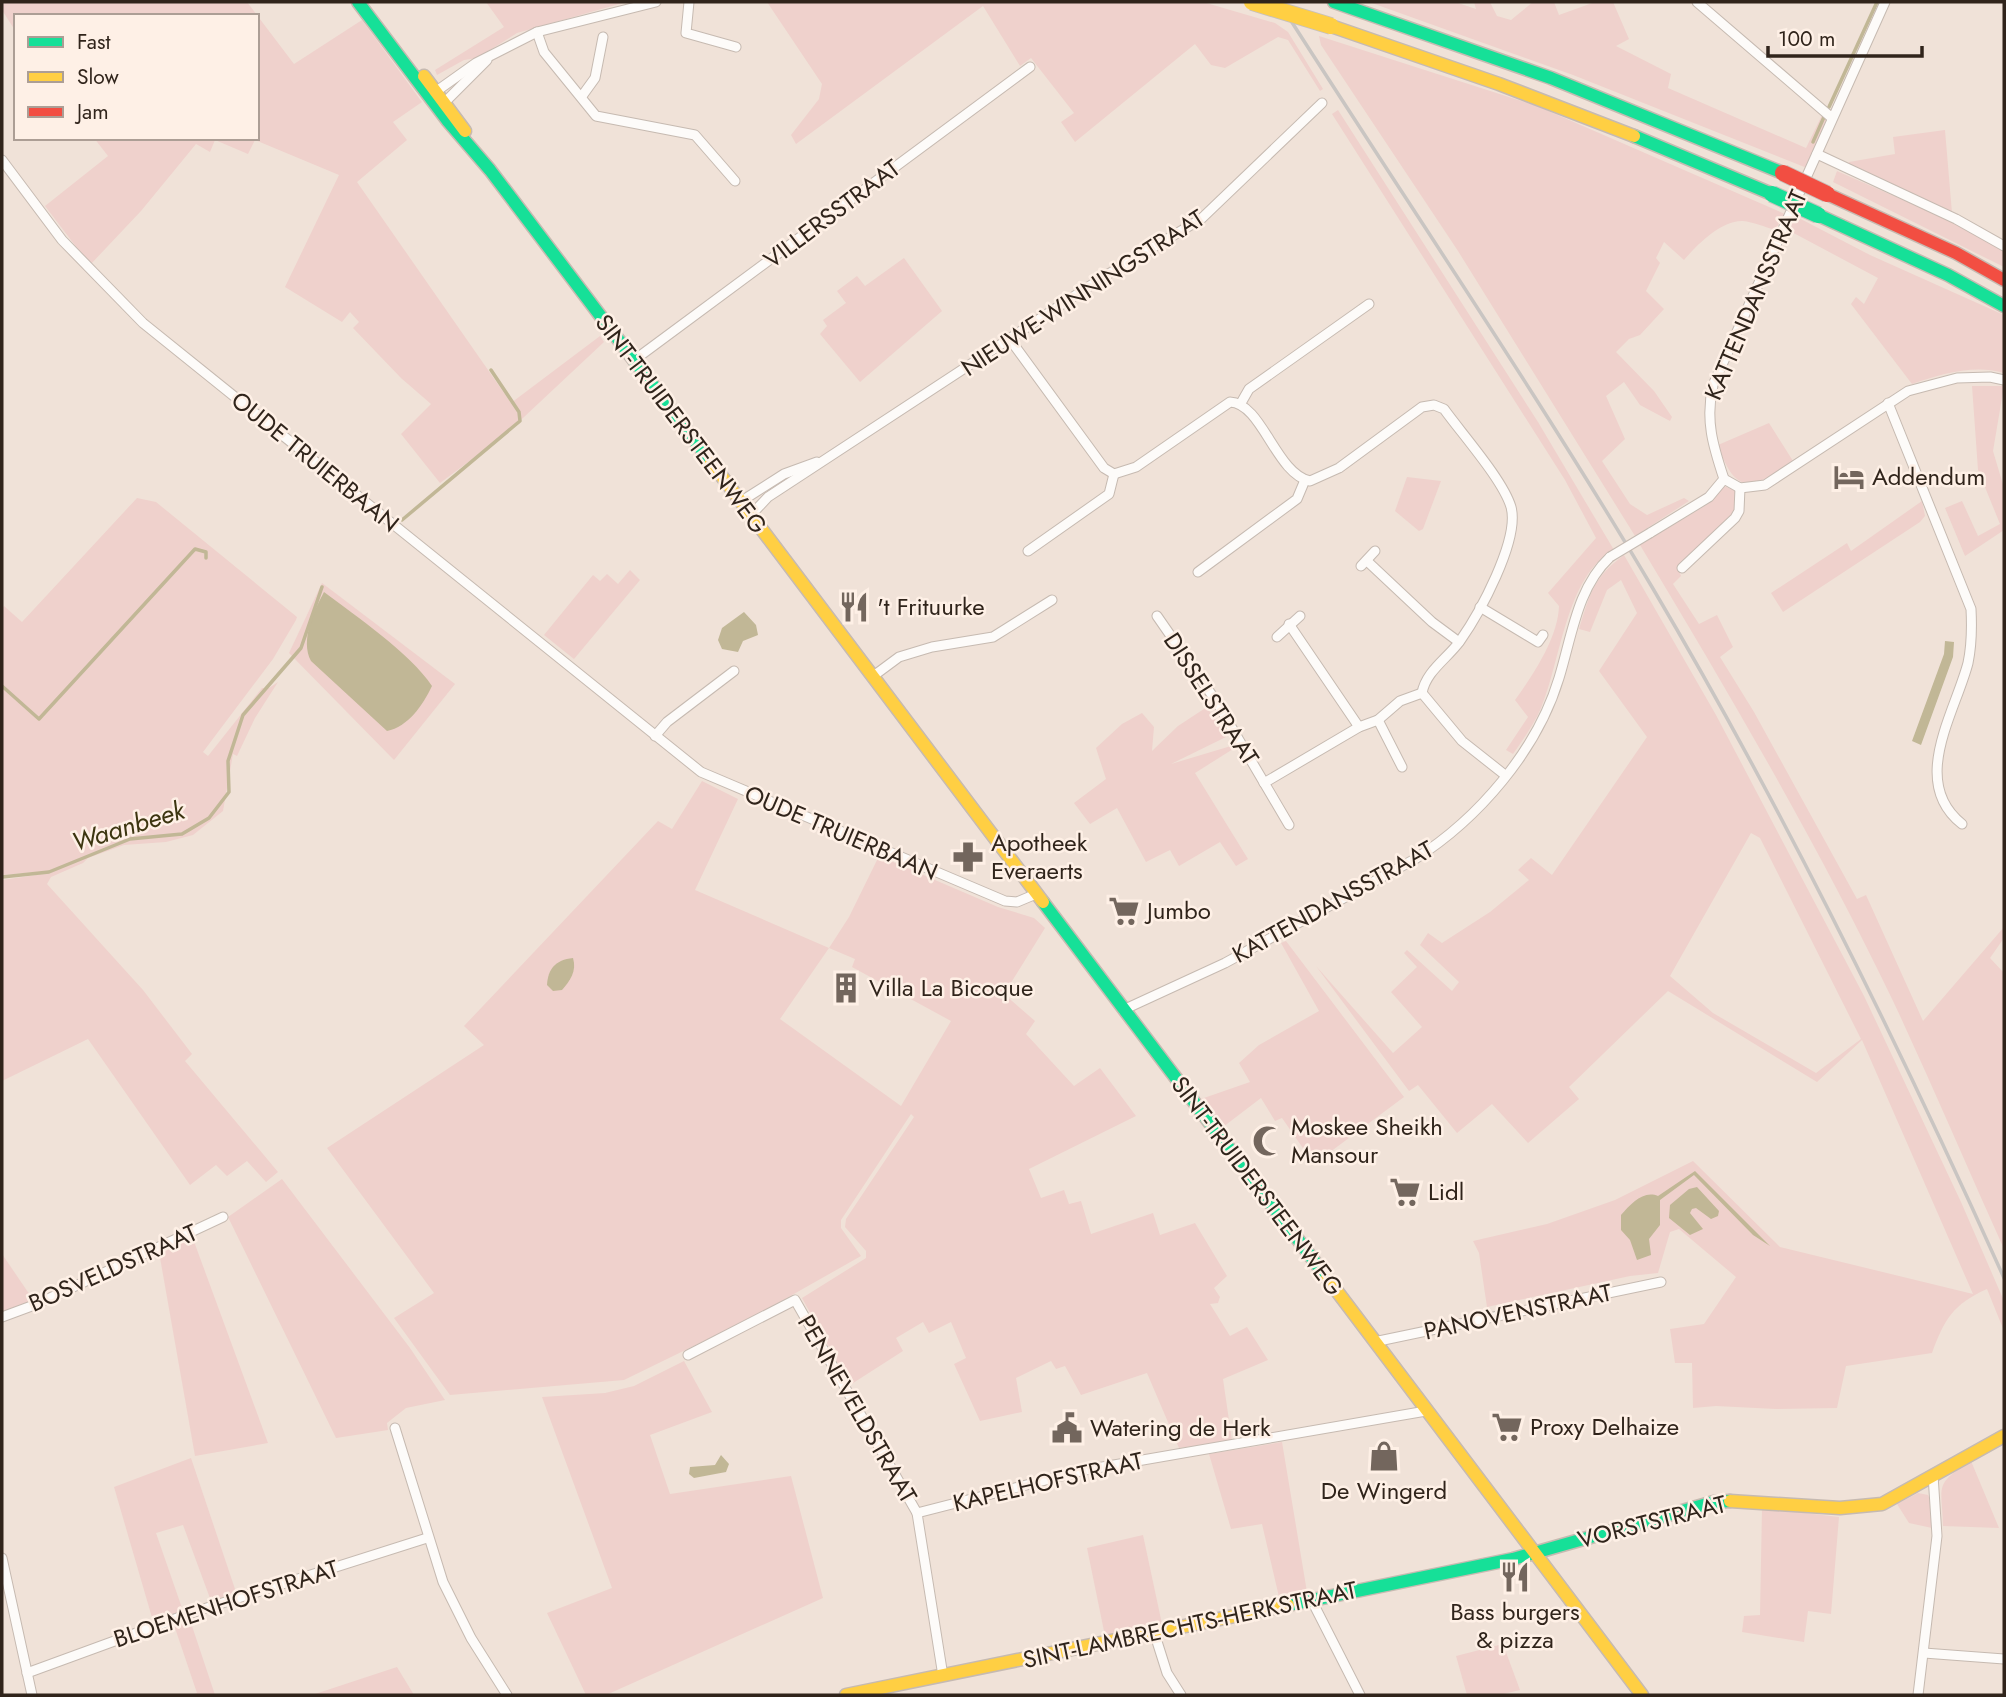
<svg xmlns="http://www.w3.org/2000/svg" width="2006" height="1697" font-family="Jost,sans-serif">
  <rect width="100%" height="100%" fill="#f0e2d8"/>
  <g fill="#efd1cc" fill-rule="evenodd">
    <polygon points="2,2 247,2 294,64 362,20 422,102 393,122 407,140 357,182 511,403 600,336 604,342 506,434 440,483 401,434 431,404 401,378 353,328 359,322 350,312 342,322 285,287 339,175 255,140 248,154 215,140 210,152 196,144 141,211 90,265 45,206 108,156 94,138 257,138 257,16 16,16 16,32 2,10"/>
    <polygon points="486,2 626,2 517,33 477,58 464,60 437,75 435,70 504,27"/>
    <polygon points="767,2 1203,2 1275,23 1288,32 1323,89 1320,91 1288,40 1278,37 1225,68 1211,65 1195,44 1075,142 1061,122 1074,113 1031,58 1020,66 983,6 796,144 791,135 819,99 822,84"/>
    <polygon points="1369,2 1455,2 1476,9 1474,2 1490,2 1497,16 1511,20 1533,2 1554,2 1559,15 1595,2 1613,2 1629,39 1616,46 1671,74 1668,88 1806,148 1822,115 1827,119 1807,168 1573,75"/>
    <path d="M1319,36L1537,106L1785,214L1775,230C1765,227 1753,222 1743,221C1721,220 1697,245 1684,260L1664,242L1656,258L1660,263L1646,291L1664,309L1640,335L1629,339L1616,352L1654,391L1672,417L1670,421L1640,405L1624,382L1606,396L1625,439L1602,461L1630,504L1647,515L1684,498L1689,501L1635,536L1458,251L1321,45Z"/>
    <path d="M1338,110L1538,422L1614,550C1566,575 1561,661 1541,708C1534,724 1523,740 1513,754L1506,750L1528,717L1515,700C1533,675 1558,638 1559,606L1548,593L1596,538L1565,480L1332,114Z"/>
    <polygon points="1945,130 1952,213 1849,170 1849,162 1895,154 1893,137"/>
    <polygon points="1837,171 1953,222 2004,250 2004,267 1833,182"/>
    <path d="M1795,216L1870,255L2004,315V373C1974,364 1941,374 1912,384L1851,304L1856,297L1864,304L1878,278L1788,230Z"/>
    <polygon points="904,258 942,311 860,382 820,334 827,326 823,320 846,303 837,291 857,276 865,286"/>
    <polygon points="1972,386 2004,386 1993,451 2004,488 2004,530 1965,556 1945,508 1962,501 1978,536 2000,524 1978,470"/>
    <path d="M1769,423L1793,461C1753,488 1737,499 1718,445Z"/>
    <polygon points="1407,477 1441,481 1423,529 1419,531 1395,511"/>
    <path d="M1724,486L1736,491L1735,513L1677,566L1681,576L1673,584L1699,624L1717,615L1733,647L1720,657L1754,712L1857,899L1866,895L1923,1021L2004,927V938L1990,958L2004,973V1249C1967,1167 1932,1084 1894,1003C1819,846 1730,695 1640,545L1708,504Z"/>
    <polygon points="137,498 156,502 297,617 296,620 273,659 203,752 208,756 262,688 269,688 278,682 255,718 237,756 233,754 223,811 193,835 166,842 124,845 88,858 83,863 51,877 47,884 143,990 192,1054 185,1061 278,1172 266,1182 247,1161 227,1176 216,1165 190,1185 88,1039 2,1081 2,880 36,875 36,872 2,875 2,609 4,606 22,622"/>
    <polygon points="1922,501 1925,516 1920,522 1783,612 1771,593 1847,543 1851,551"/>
    <path d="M1624,555L1716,715L1864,996L1961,1202L2004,1301V1331L1987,1289C1953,1304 1944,1320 1932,1353L1846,1366L1837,1408L1776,1409L1716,1406L1693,1408L1692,1363H1675L1670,1329L1704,1324L1736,1277L1679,1229L1670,1232L1658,1273L1630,1276L1487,1307L1479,1253L1473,1241L1547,1224L1615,1200L1693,1161L1780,1247L1973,1294L1862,1040L1817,1082L1668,991L1569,1087L1579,1099L1528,1143L1492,1104L1457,1133L1418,1085L1409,1091L1316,966L1393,1053L1422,1027L1391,992L1417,967L1404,953L1407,950L1452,991L1459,982L1420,945L1428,933L1442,943L1490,912L1529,880L1518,870L1531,858L1552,875L1647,737L1599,671L1637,613L1621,580L1607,590L1590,632L1579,629C1590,594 1593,578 1624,555ZM1751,833L1760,838L1861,1039L1816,1073L1713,1013L1670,976Z"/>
    <polygon points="630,570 640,580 574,659 544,635 593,575 600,581 607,574 618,584"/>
    <polygon points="322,583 455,684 394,760 289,653"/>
    <polygon points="1207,707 1226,737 1171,764 1231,746 1233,749 1195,773 1248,859 1236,866 1220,842 1179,866 1170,850 1146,862 1117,808 1090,824 1074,803 1106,779 1096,748 1122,724 1142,713 1154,727 1152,751 1178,726"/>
    <path d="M702,781L738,799L695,890L829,948L849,917L879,856L998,907L1034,918L1045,928L1004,994L1035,1021L1026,1034L1074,1086L1100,1068L1136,1116L1029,1169L1041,1198L1064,1190L1069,1204L1081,1201L1091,1234L1153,1213L1160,1235L1195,1223L1227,1276L1214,1288L1220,1297L1218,1303L1210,1304L1230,1336L1247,1327L1268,1360L1223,1379L1232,1441L1179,1448L1147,1373L1081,1395L1065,1366L1056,1369L1051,1361L1016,1378L1022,1412L980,1421L954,1364L966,1358L951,1322L929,1333L923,1322L896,1338L903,1351L850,1385L802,1298L866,1258V1251L845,1227L846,1219L914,1117L911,1114L841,1220V1228L861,1256L755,1316L624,1380L450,1395L394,1318L434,1293L327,1148L484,1045L464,1026L658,821L672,829ZM829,948L855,959L852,967L951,1021L901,1106L780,1019Z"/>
    <polygon points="1286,941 1404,1097 1314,1164 1282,1118 1275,1121 1261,1098 1223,1127 1201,1099 1250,1082 1239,1063 1259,1045 1319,1011 1281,943"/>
    <polygon points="282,1179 410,1348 445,1400 406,1408 387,1423 388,1430 336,1438 228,1217"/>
    <polygon points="192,1236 268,1443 195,1456 159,1252"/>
    <polygon points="2,1254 34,1301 2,1312"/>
    <polygon points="684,1361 712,1412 650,1435 670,1494 791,1476 823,1598 606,1695 586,1695 547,1613 612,1588 542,1397 605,1393 634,1386"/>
    <polygon points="1282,1442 1307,1592 1279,1597 1262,1524 1231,1529 1209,1454"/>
    <polygon points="191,1458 236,1592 211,1601 183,1525 156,1533 183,1611 153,1621 114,1487"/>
    <path d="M1971,1461L1999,1528L1943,1526C1942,1485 1933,1485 1971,1461Z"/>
    <polygon points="1918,1493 1928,1495 1930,1499 1932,1528 1909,1523 1897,1504"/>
    <polygon points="1762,1508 1839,1517 1831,1614 1808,1611 1804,1642 1742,1632 1744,1616 1760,1615"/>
    <polygon points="1143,1535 1162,1624 1105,1636 1087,1548"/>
    <polygon points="190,1620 215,1695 191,1695 197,1693 174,1625"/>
    <polygon points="1503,1644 1520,1690 1499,1695 1467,1695 1456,1656"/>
    <polygon points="397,1667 414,1695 312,1695"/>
  </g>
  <g fill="#c1b796">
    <path d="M324,592C357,617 409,652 432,686C423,705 408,727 387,731L311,661C300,640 314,611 324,592Z"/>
    <polygon points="744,612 756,625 758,635 743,641 738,652 722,649 718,640 722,628"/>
    <polygon points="1945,641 1954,642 1953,657 1921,745 1912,741 1944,654"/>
    <path d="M573,958C577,971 570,981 562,990L553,991L547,985C548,969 555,960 573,958Z"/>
    <path d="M1695,1171L1770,1246L1753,1235L1694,1175L1660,1200V1225L1649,1239L1651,1255L1637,1260L1630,1240L1621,1230V1215C1631,1204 1643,1190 1658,1196Z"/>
    <polygon points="1697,1187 1719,1211 1718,1216 1711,1219 1696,1208 1692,1209 1690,1213 1703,1229 1690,1235 1669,1218 1670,1205 1689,1189"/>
    <polygon points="721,1455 729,1464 726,1472 694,1478 689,1474 690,1467 715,1465"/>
  </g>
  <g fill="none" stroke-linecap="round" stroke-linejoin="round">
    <g stroke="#c1b796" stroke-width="3.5">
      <polyline points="1829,107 1877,2"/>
      <polyline points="1813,142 1824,117 1823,114"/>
      <polyline points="402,520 520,421 519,412 491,370"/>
      <polyline points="2,686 39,719 195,549 206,552 206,558"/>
      <polyline points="2,877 49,872 130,839 182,834 209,818 229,792 228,761 243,715 301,648 322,587"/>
    </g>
    <g stroke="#c6bab1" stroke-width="11">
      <g id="street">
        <polyline points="689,2 686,33 736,47"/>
        <polyline points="1697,2 1832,118"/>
        <polyline points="537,32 544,52 596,116 695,135 735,181"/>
        <polyline points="431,95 476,63 537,32 656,2"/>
        <polyline points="582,96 595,78 603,37"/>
        <polyline points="440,107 487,60"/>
        <polyline points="1817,154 1956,219 2004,246"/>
        <polyline points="2,160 62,240 143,323 701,772 1005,901 1017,902 1036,894"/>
        <path d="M1009,338L1104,468L1114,474L1136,467L1230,402C1262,403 1276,474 1310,481L1339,468L1422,407L1434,405L1444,409C1462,434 1503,480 1511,507C1520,540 1479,614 1460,641C1447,659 1426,671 1422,693L1462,741L1505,775"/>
        <polyline points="633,361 1030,67"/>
        <polyline points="1241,403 1249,389 1369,304"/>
        <path d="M1888,403L1971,609C1972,628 1972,644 1968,663C1955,713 1909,782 1962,824"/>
        <polyline points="1724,479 1740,488 1765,485 1908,391 1957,378 1990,377 2004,380"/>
        <polyline points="740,502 784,474 817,462"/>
        <polyline points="750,516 768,497 1105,276 1201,219 1322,103"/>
        <path d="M1650,533L1709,497L1724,479C1713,446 1705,420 1713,385L1885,2"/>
        <polyline points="1028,551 1109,494 1114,474"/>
        <polyline points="1367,561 1432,622 1459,642"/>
        <polyline points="1361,566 1375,551"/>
        <polyline points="1682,568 1735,518 1739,511 1740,488"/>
        <polyline points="1198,572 1297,499 1305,480"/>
        <polyline points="1480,607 1538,642 1543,635"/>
        <polyline points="1157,616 1216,701 1289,825"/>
        <polyline points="1289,624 1359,727"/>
        <polyline points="1277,637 1300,616"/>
        <polyline points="872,677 899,657 932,647 993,637 1052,600"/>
        <polyline points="1378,720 1402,767"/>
        <polyline points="655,736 667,722 734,671"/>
        <polyline points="1264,783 1359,727 1378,720 1400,701 1422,693"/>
        <path d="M1123,1010L1225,963L1415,859C1478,819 1537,751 1559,678C1572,636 1577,588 1610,557"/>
        <polyline points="2,1317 37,1304 223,1217"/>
        <polyline points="1374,1342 1661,1282"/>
        <polyline points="688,1355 795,1300 917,1513"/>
        <polyline points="395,1428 443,1582 471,1638 507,1695"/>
        <polyline points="2,1558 32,1695"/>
        <polyline points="1312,1601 1360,1695"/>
        <polyline points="1154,1632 1167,1673 1181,1695"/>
        <polyline points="1924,1653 2004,1659"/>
        <polyline points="27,1673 191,1613 427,1538"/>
        <polyline points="943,1676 917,1513 1085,1470 1426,1411"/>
        <polyline points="1918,1695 1937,1536 1933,1475"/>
      </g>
    </g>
    <g stroke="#c6bab1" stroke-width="15">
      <g id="fast">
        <polyline points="358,2 447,120 490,170 711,462"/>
        <polyline points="1334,2 1551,78 1783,173"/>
        <polyline points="1634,136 1772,194"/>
        <polyline points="1818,215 1948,275 2004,306"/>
        <polyline points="1043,902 1327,1278"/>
        <polyline points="1288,1605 1513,1559 1714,1502 1730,1501"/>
      </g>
    </g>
    <g stroke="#c6bab1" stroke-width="15">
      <g id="slow">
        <polyline points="1331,26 1499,84 1634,136"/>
        <polyline points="424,76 465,131"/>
        <polyline points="711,462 1043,902"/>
        <polyline points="1327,1278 1642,1695"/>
        <polyline points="1730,1501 1840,1508 1882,1504 2004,1436"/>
        <polyline points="846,1695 1288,1605"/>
      </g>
    </g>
    <g stroke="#c6bab1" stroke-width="15">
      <polyline id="jam" points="1827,194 1956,253 2004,280"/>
    </g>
    <use href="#street" stroke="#fdfbf9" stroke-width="9"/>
    <use href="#fast" stroke="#16e098" stroke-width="12"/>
    <use href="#slow" stroke="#ffcf43" stroke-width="12"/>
    <use href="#jam" stroke="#f24e42" stroke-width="12"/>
    <path stroke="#c9c5c2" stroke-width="3.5" d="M1279,2C1403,197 1534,388 1652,587C1784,810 1898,1042 2004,1278"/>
    <g stroke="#c6bab1" stroke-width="11" stroke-linecap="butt">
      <polyline id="street-bridge" points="1610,557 1650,533"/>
    </g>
    <g stroke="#c8c1bb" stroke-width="18" stroke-linecap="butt">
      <polyline id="fast-bridge" points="1772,194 1818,215"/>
    </g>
    <g stroke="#c8c1bb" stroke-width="18" stroke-linecap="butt">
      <polyline id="slow-bridge" points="1252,2 1331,26"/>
    </g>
    <g stroke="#c8c1bb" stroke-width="18" stroke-linecap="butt">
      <polyline id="jam-bridge" points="1783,173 1827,194"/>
    </g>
    <use href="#street-bridge" stroke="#fdfbf9" stroke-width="9"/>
    <use href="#fast-bridge" stroke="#16e098" stroke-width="16"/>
    <use href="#slow-bridge" stroke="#ffcf43" stroke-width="16"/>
    <use href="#jam-bridge" stroke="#f24e42" stroke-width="16"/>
  </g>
  <defs>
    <g id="hotel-bare" transform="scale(2.415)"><path d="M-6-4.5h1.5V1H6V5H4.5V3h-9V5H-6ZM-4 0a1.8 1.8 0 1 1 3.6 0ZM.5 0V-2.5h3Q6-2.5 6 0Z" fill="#73665d" stroke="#fef0e6" stroke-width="2.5" paint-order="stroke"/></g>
    <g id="restaurant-bare" transform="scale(2.415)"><path d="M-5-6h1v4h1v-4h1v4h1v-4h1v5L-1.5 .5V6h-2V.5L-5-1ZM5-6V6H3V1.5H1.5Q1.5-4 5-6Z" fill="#73665d" stroke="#fef0e6" stroke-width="2.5" paint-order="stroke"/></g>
    <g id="pharmacy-bare" transform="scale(2.415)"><path d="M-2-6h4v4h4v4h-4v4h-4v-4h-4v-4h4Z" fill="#73665d" stroke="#fef0e6" stroke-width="2.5" paint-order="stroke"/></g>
    <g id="supermarket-bare" transform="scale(2.415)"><path d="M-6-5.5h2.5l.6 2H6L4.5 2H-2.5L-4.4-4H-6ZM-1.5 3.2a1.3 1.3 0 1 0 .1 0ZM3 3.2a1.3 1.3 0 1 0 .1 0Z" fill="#73665d" stroke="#fef0e6" stroke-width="2.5" paint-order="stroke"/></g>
    <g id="building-bare" transform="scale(2.415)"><path d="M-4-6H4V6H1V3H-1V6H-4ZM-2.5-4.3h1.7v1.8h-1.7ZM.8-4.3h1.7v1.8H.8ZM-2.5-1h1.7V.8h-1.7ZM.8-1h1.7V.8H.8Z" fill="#73665d" stroke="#fef0e6" stroke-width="2.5" paint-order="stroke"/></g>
    <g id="mosque-bare" transform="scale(2.415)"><path d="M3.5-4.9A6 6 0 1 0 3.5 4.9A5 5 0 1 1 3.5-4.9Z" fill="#73665d" stroke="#fef0e6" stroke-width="2.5" paint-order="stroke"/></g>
    <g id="civic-bare" transform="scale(2.415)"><path d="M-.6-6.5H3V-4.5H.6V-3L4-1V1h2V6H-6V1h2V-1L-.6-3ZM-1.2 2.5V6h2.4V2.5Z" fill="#73665d" stroke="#fef0e6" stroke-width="2.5" paint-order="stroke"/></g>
    <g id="shop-bare" transform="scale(2.415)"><path d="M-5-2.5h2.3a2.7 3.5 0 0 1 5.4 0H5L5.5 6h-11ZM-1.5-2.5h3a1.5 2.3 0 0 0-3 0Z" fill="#73665d" stroke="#fef0e6" stroke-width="2.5" paint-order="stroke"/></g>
  </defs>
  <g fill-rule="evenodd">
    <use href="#hotel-bare" x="1849" y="477"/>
    <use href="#restaurant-bare" x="854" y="607"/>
    <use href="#pharmacy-bare" x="968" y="857"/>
    <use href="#supermarket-bare" x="1124" y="911"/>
    <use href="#building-bare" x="846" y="988"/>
    <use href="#mosque-bare" x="1268" y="1141"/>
    <use href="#supermarket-bare" x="1405" y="1192"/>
    <use href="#supermarket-bare" x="1507" y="1427"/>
    <use href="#civic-bare" x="1067" y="1428"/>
    <use href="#shop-bare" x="1384" y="1456"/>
    <use href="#restaurant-bare" x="1515" y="1577"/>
  </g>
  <g text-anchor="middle" stroke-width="5" stroke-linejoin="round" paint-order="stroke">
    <g font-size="24" fill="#30241b" stroke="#fef0e6">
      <text transform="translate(832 214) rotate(-37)" y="8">VILLERSSTRAAT</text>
      <text transform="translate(1083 293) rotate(-33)" y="8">NIEUWE-WINNINGSTRAAT</text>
      <text transform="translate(1756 295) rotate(-67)" y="8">KATTENDANSSTRAAT</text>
      <text transform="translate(681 424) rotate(53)" y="8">SINT-TRUIDERSTEENWEG</text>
      <text transform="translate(315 462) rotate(39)" y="8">OUDE TRUIERBAAN</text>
      <text transform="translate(1211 699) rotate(57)" y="8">DISSELSTRAAT</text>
      <text transform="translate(841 833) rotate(23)" y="8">OUDE TRUIERBAAN</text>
      <text transform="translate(1333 902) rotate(-29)" y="8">KATTENDANSSTRAAT</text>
      <text transform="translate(1257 1186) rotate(53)" y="8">SINT-TRUIDERSTEENWEG</text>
      <text transform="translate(113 1268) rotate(-24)" y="8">BOSVELDSTRAAT</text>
      <text transform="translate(1518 1312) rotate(-12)" y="8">PANOVENSTRAAT</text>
      <text transform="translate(857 1409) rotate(60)" y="8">PENNEVELDSTRAAT</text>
      <text transform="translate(1048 1482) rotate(-13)" y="8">KAPELHOFSTRAAT</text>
      <text transform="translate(1652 1522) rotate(-14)" y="8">VORSTSTRAAT</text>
      <text transform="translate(226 1604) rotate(-18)" y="8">BLOEMENHOFSTRAAT</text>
      <text transform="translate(1190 1625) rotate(-12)" y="8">SINT-LAMBRECHTS-HERKSTRAAT</text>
    </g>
    <g font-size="24" fill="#30241b" stroke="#fef0e6" text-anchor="start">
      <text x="1872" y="485">Addendum</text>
      <text x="877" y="615">'t Frituurke</text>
      <text x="991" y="851">Apotheek<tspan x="991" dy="28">Everaerts</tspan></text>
      <text x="1147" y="919">Jumbo</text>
      <text x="869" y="996">Villa La Bicoque</text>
      <text x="1291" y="1135">Moskee Sheikh<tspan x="1291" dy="28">Mansour</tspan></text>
      <text x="1428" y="1200">Lidl</text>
      <text x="1530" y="1435">Proxy Delhaize</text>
      <text x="1090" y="1436">Watering de Herk</text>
      <text x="1384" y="1499" text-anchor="middle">De Wingerd</text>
      <text x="1515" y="1620" text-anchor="middle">Bass burgers<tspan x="1515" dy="28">&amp; pizza</tspan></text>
    </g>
    <g font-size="26" font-style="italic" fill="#3c3510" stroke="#fef0e6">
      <text transform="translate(128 826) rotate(-17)" y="9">Waanbeek</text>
    </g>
  </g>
  <rect width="2006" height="1697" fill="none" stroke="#30241b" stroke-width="7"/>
  <rect x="14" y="14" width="245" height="126" fill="#fef0e6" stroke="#ac9e95" stroke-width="2"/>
  <rect x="28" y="37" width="35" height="10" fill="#16e098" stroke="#ac9e95" stroke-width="2"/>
  <text x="77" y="49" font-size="21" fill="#30241b">Fast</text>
  <rect x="28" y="72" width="35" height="10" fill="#ffcf43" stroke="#ac9e95" stroke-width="2"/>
  <text x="77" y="84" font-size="21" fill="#30241b">Slow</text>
  <rect x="28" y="107" width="35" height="10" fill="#f24e42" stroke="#ac9e95" stroke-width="2"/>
  <text x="77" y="119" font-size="21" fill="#30241b">Jam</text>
  <path d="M1768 46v10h154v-10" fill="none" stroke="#30241b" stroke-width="3.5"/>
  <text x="1778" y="46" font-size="21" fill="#30241b" stroke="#fef0e6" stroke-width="5" paint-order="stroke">100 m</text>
</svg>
